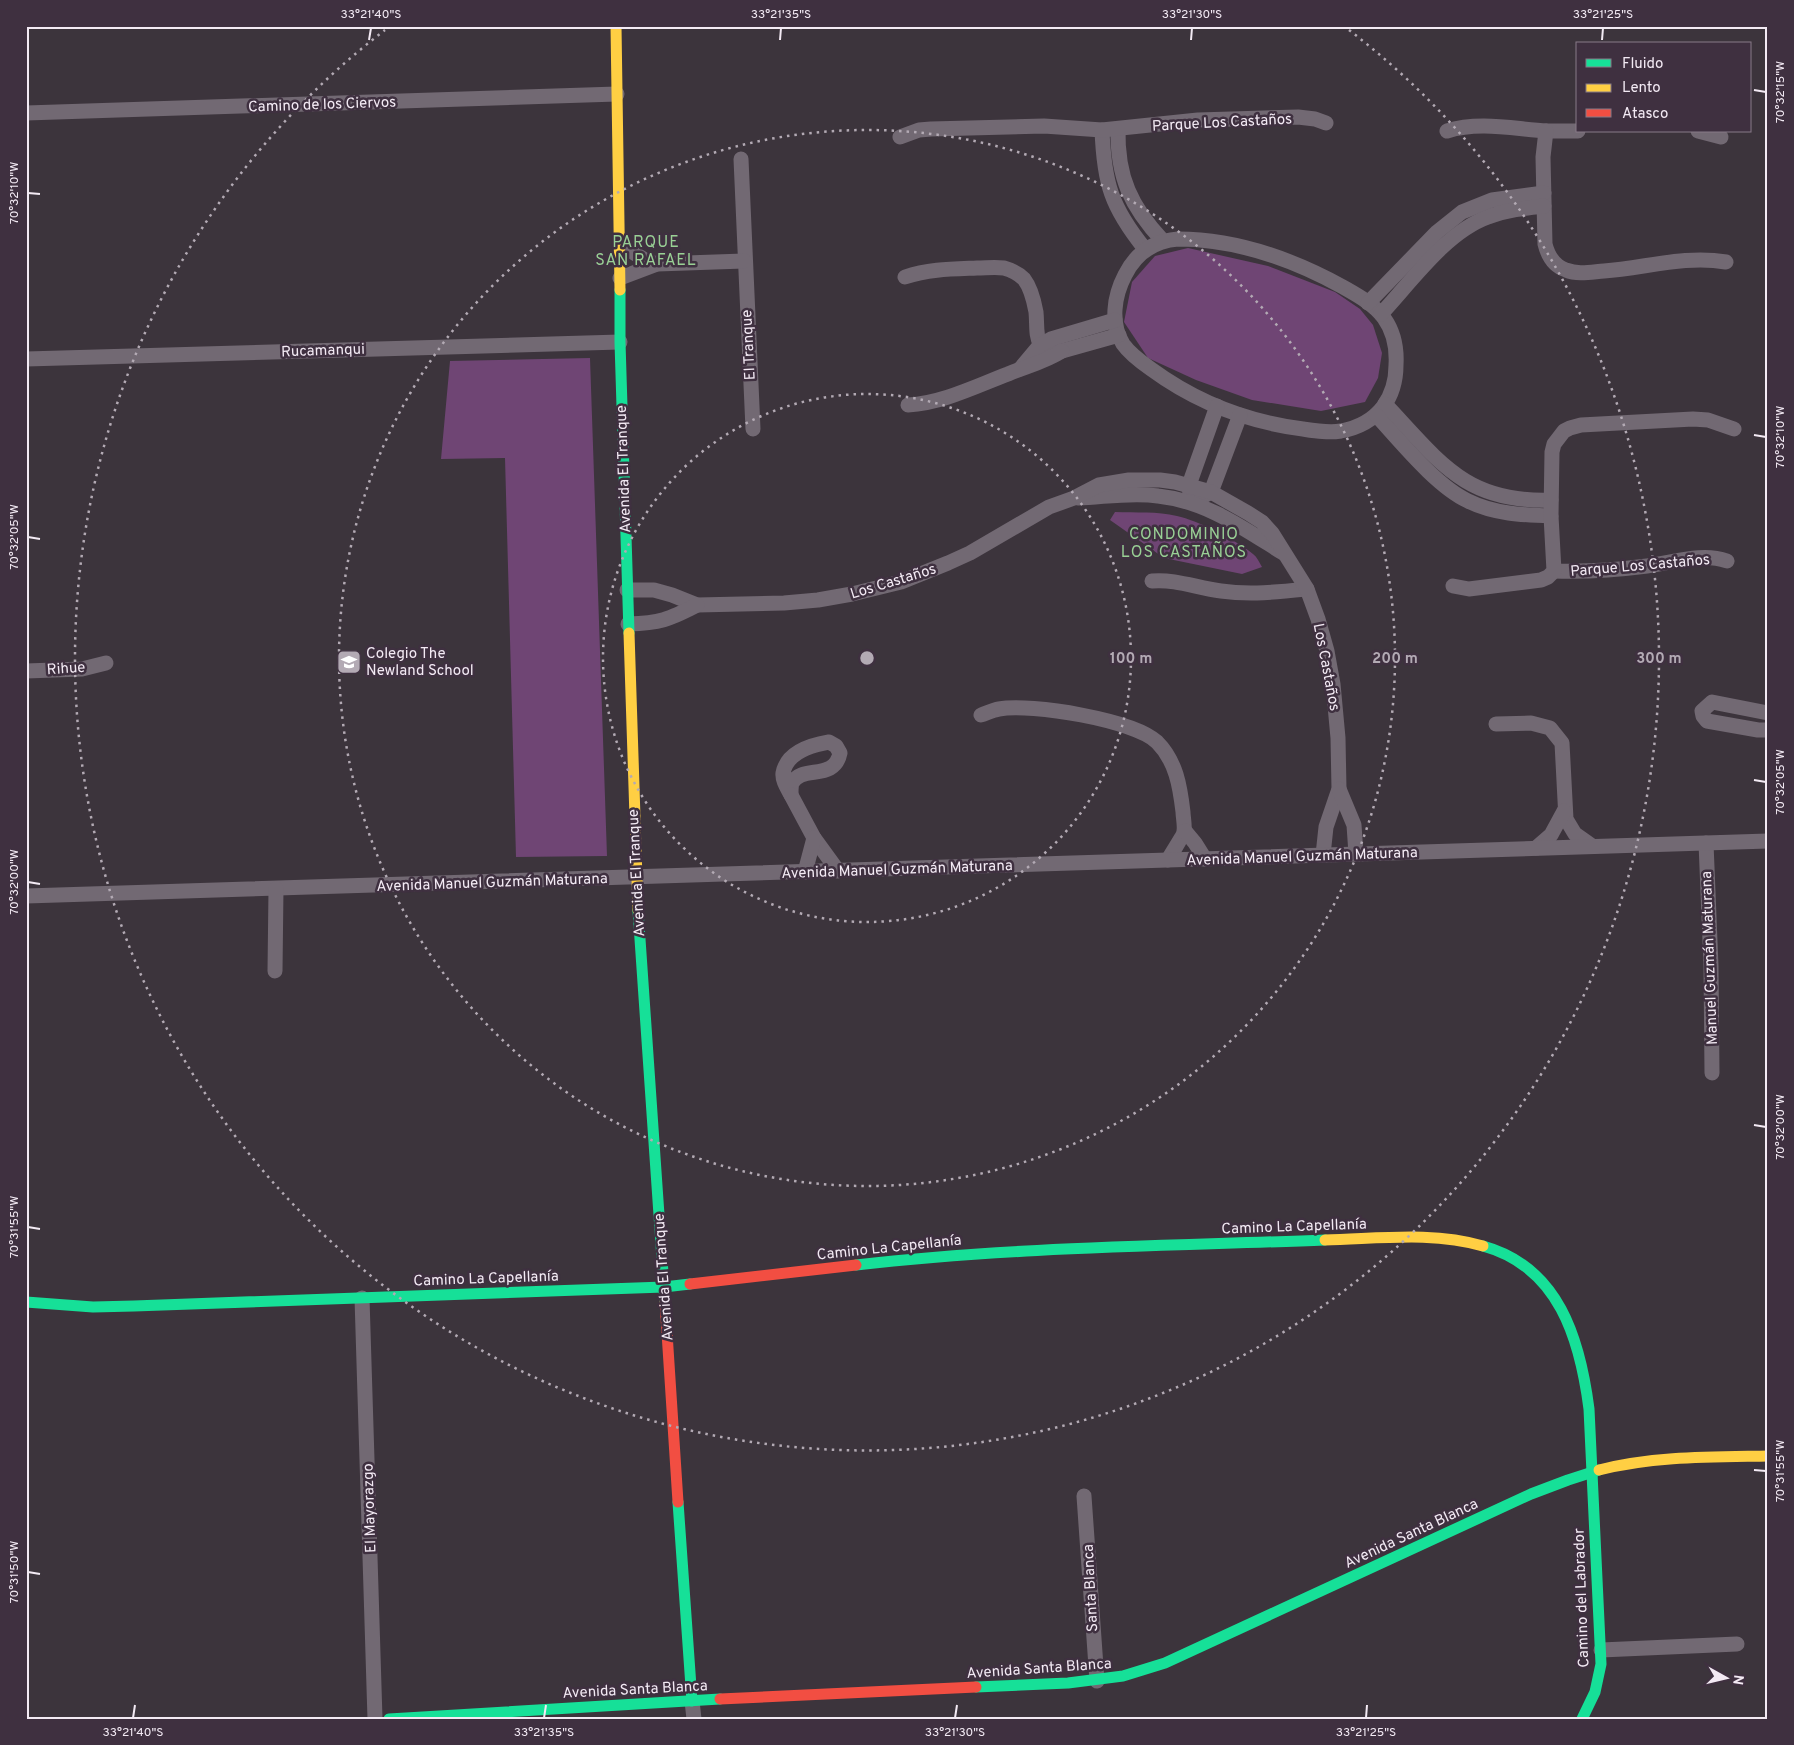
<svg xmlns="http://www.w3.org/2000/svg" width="1794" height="1745" font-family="Overpass,sans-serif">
  <rect width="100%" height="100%" fill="#3c343c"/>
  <g fill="#6f4574">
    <polygon points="1188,248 1268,266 1335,292 1360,309 1373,325 1382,353 1378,378 1365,402 1321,411 1252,400 1196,380 1148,358 1124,322 1132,282 1155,256"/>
    <polygon points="590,358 607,856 516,857 505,458 441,459 450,361"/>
    <path d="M1115,512C1136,513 1157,511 1177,516C1197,520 1238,541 1253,554C1257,557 1259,562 1262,567L1242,574L1164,558L1110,520Z"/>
  </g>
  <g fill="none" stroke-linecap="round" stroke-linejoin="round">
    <g stroke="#726973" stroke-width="15">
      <polyline points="26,113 617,94"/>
      <path d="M1118,129C1117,177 1131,207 1163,241"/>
      <path d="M1102,130C1104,183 1111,207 1145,249"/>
      <path d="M1447,131C1479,121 1514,129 1547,131C1557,131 1567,131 1578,131"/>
      <path d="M1546,131L1543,157L1545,244C1548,256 1554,266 1566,270C1578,275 1591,272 1604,271C1645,268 1685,255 1726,262"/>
      <polyline points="1698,131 1721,137"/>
      <polyline points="900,137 919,130 931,129 1044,126 1102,130 1198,120 1298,117 1315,119 1326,123"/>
      <polyline points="741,159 753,429"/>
      <path d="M1178,239C1237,239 1292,259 1343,287C1357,295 1374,304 1384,318C1394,332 1397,348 1396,365C1396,380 1392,395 1383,407C1373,420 1357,428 1341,431C1328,433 1316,431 1303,429C1248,422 1196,402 1151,369C1141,362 1130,354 1123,344C1110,323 1114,296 1125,275C1136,253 1153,241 1178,239Z"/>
      <polyline points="620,244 645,260 657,264"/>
      <path d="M905,277C929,269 952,269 977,268C986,268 995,267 1004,268C1011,270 1019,274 1024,279C1031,288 1034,301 1036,312C1038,333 1032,353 1062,351L1119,335"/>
      <polyline points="620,278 657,264 744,261"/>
      <polyline points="1368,303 1437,232 1462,212 1492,200 1544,193"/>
      <path d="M1381,314C1411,282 1446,232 1488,217C1506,210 1525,208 1544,206"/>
      <polyline points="26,359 620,342"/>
      <polyline points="1020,369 1040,345 1051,339 1115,320"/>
      <path d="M1385,404C1439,461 1465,503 1551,500"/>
      <path d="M908,405C943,403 976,386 1008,374C1027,366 1045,362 1062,351"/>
      <path d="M1376,415C1401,442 1436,486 1468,501C1494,514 1523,515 1551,516"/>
      <polyline points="1190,495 1189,485 1217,406"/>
      <polyline points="1202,497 1211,492 1240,415"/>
      <path d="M1078,498C1105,497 1132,492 1158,496C1206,501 1243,528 1283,553"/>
      <path d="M1554,571C1585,572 1616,570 1647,566C1673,563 1701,552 1727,561"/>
      <path d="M1152,581C1176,579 1197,588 1221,591C1250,595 1278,592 1307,589"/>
      <polyline points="1453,586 1469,589 1541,580 1548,577 1554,571 1551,516 1552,452 1554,444 1564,431 1570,428 1581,425 1693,419 1708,420 1734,429"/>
      <polyline points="627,590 654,590 672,595 697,605 784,603 818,600 852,594 901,582 948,563 970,553 1049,507 1074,498 1099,485 1129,480 1160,480 1175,482 1211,492 1248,513 1262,522 1272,533 1307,589 1318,619 1327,651 1333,684 1338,738 1339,789 1326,827 1323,855"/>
      <path d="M628,624C660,623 668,620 697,605"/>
      <polyline points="26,671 82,669 106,663"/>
      <polyline points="1768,713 1712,702 1702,711 1703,716 1707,721 1758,730 1768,730"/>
      <path d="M981,715C987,713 993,710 999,709C1031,703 1134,720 1157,742C1176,761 1180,786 1183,812C1183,817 1185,825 1184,831C1184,835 1171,854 1168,860"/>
      <polyline points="1496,724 1531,723 1550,728 1562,743 1566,819 1575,834 1592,846"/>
      <path d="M829,742L836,746L840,753C834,782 802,764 792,783C791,786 791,792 791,795C788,789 782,781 783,773C787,752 811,745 829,742Z"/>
      <polyline points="1339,789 1354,825 1356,854"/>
      <polyline points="791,795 814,838 838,871"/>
      <polyline points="1185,831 1195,843 1205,859"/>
      <polyline points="1706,843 1711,966 1712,1073"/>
      <polyline points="1536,848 1551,835 1564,811"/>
      <polyline points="805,872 814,838"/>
      <polyline points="26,896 1768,841"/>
      <polyline points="275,971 276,889"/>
      <polyline points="362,1298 375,1719"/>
      <polyline points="1084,1496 1097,1681"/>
      <polyline points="1601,1650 1737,1644"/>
      <polyline points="692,1701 694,1719"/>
    </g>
    <g stroke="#16e098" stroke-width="11">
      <polyline points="620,290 620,342 629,633"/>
      <polyline points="638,910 665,1302"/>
      <path d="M1483,1246C1559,1267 1580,1339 1589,1409L1601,1664L1595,1692L1582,1719"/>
      <path d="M856,1265C1012,1247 1168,1246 1325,1240"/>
      <polyline points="26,1302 93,1307 134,1306 664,1287 690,1284"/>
      <polyline points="678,1502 692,1701"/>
      <polyline points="976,1687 1068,1683 1123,1676 1165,1663 1531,1494 1568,1480 1599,1470"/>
      <polyline points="389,1719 720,1699"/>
    </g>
    <g stroke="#ffcf43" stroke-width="11">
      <polyline points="616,26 620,290"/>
      <polyline points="629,633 638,910"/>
      <path d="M1325,1240C1377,1239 1432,1231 1483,1246"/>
      <path d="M1599,1470C1654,1456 1711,1457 1768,1456"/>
    </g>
    <g stroke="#f24e42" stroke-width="11">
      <polyline points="690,1284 856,1265"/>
      <polyline points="665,1302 678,1502"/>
      <polyline points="720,1699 976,1687"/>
    </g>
  </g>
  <path fill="none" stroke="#f3eaf4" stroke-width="2" d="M369,40L371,28M780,40L781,28M1191,40L1192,28M1602,40L1603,28M1754,90L1766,92M28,193L40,194M1754,435L1766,437M28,537L40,539M1754,780L1766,782M28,882L40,884M1754,1125L1766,1127M28,1227L40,1229M1754,1470L1766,1471M28,1572L40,1574M133,1718L135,1705M544,1718L546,1705M955,1718L957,1705M1366,1718L1367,1705"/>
  <g fill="none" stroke="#b3aab4" stroke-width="2.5" stroke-dasharray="2.5 5">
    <circle cx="867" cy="658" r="264"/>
    <circle cx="867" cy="658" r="528"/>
    <path d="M1349 30A792 792 0 1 1 385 30"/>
  </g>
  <defs>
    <g id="school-square" transform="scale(1.25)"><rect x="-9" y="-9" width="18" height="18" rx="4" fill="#b3aab4" stroke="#3f3040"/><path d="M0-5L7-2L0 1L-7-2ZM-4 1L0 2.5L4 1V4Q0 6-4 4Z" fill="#fff"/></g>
  </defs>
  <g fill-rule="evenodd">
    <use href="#school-square" x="349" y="662"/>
  </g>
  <g text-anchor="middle" stroke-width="5" stroke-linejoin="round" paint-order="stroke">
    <g font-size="15" fill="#f3eaf4" stroke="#3f3040">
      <text transform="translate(322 104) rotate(-2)" y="5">Camino de los Ciervos</text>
      <text transform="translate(1222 122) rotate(-3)" y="5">Parque Los Castaños</text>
      <text transform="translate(748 345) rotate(-93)" y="5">El Tranque</text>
      <text transform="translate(323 350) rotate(-2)" y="5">Rucamanqui</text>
      <text transform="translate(623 469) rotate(-92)" y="5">Avenida El Tranque</text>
      <text transform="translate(1640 565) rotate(-5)" y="5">Parque Los Castaños</text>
      <text transform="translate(893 581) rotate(-17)" y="5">Los Castaños</text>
      <text transform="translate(1327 667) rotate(79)" y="5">Los Castaños</text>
      <text transform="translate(66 668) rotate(-4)" y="5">Rihue</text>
      <text transform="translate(1302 856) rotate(-2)" y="5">Avenida Manuel Guzmán Maturana</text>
      <text transform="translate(897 869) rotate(-2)" y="5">Avenida Manuel Guzmán Maturana</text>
      <text transform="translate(636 873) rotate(-93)" y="5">Avenida El Tranque</text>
      <text transform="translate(492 882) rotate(-2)" y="5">Avenida Manuel Guzmán Maturana</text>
      <text transform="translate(1709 958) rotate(-92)" y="5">Manuel Guzmán Maturana</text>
      <text transform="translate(1294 1226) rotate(-2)" y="5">Camino La Capellanía</text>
      <text transform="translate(889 1247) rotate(-6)" y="5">Camino La Capellanía</text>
      <text transform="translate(663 1277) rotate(-94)" y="5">Avenida El Tranque</text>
      <text transform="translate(486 1278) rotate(-2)" y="5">Camino La Capellanía</text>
      <text transform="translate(369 1508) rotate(-92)" y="5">El Mayorazgo</text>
      <text transform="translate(1411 1533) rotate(-25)" y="5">Avenida Santa Blanca</text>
      <text transform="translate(1090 1588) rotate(-93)" y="5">Santa Blanca</text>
      <text transform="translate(1581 1598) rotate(-92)" y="5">Camino del Labrador</text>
      <text transform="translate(1039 1668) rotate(-4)" y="5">Avenida Santa Blanca</text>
      <text transform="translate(635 1689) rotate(-3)" y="5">Avenida Santa Blanca</text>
    </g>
    <g font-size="15" fill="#f3eaf4" stroke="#3f3040" text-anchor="start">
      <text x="366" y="658">Colegio The<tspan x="366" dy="17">Newland School</tspan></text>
    </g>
    <g font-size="16" letter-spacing="1" fill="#99d095" stroke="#3f3040">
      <text x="646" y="247">PARQUE<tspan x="646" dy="18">SAN RAFAEL</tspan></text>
      <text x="1184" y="539">CONDOMINIO<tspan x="1184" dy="18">LOS CASTAÑOS</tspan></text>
    </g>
  </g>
  <circle cx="867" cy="658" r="8" fill="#b3aab4" stroke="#3f3040" stroke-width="2.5"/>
  <g font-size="15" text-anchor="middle" font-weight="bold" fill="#b3aab4" stroke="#3f3040" stroke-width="5" stroke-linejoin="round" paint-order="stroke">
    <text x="1131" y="663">100 m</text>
    <text x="1395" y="663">200 m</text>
    <text x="1659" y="663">300 m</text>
  </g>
  <rect width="1794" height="1745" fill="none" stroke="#3f3040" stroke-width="55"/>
  <rect x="1576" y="42" width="175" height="90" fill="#3f3040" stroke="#877a88"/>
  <rect x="1586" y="59" width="25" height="8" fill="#16e098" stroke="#877a88"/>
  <text x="1622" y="68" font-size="15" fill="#f3eaf4">Fluido</text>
  <rect x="1586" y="84" width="25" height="8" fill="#ffcf43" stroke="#877a88"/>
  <text x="1622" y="92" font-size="15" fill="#f3eaf4">Lento</text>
  <rect x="1586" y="109" width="25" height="8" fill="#f24e42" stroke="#877a88"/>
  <text x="1622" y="118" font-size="15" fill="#f3eaf4">Atasco</text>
  <g transform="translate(1726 1678) rotate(98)" stroke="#3f3040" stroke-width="4" paint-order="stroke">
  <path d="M0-4L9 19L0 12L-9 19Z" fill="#f3eaf4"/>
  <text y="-8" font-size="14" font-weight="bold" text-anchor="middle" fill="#f3eaf4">N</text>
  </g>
  <rect x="28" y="28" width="1738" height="1690" fill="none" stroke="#f3eaf4" stroke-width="2"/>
  <g font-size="12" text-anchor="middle" fill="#f3eaf4">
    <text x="371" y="18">33°21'40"S</text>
    <text x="781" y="18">33°21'35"S</text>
    <text x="1192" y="18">33°21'30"S</text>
    <text x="1603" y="18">33°21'25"S</text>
    <text transform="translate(1780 92) rotate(-90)" y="4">70°32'15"W</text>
    <text transform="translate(14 193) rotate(-90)" y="4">70°32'10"W</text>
    <text transform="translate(1780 437) rotate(-90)" y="4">70°32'10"W</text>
    <text transform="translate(14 537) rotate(-90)" y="4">70°32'05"W</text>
    <text transform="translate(1780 782) rotate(-90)" y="4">70°32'05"W</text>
    <text transform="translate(14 882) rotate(-90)" y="4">70°32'00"W</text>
    <text transform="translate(1780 1127) rotate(-90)" y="4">70°32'00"W</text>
    <text transform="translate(14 1227) rotate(-90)" y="4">70°31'55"W</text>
    <text transform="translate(1780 1471) rotate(-90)" y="4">70°31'55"W</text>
    <text transform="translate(14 1572) rotate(-90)" y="4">70°31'50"W</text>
    <text x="133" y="1736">33°21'40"S</text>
    <text x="544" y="1736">33°21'35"S</text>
    <text x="955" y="1736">33°21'30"S</text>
    <text x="1366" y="1736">33°21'25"S</text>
  </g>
</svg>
